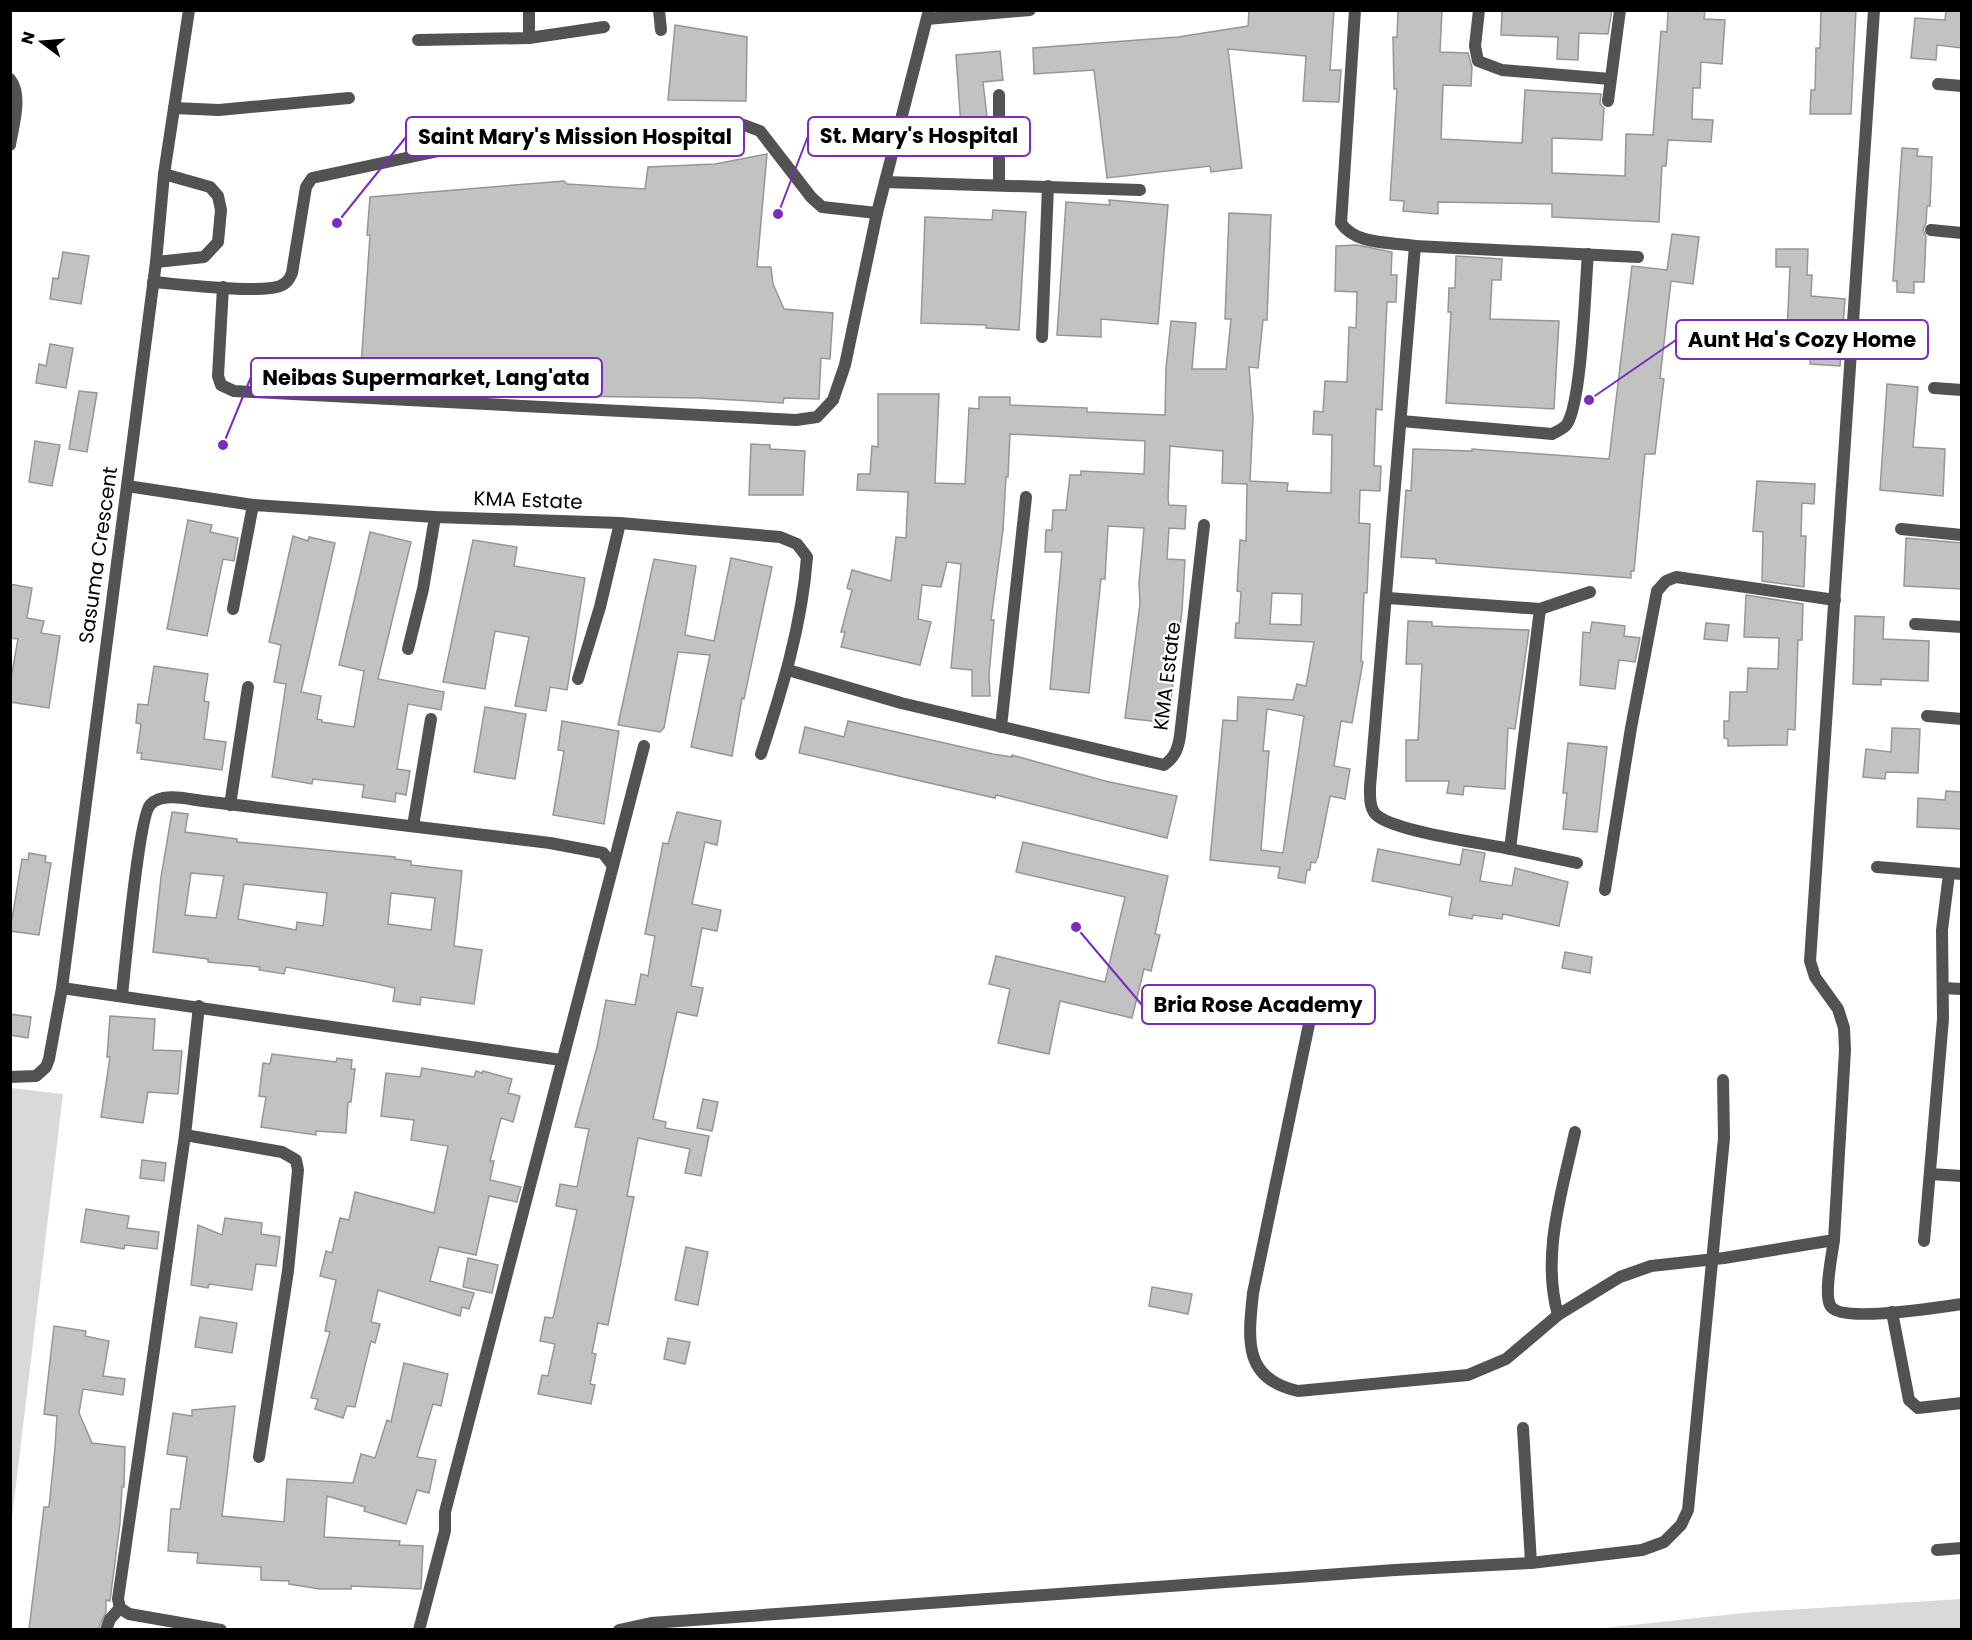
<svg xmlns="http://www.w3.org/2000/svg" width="1972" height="1640" font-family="Poppins,sans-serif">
  <rect width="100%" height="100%" fill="#fff"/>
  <g fill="#d9d9d9">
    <polygon points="11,1088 63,1094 11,1526 10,1088"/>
    <polygon points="1961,1599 1961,1629 1595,1629 1753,1612"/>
  </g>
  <g fill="#c2c2c2" stroke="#969696" stroke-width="1.5" fill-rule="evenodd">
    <polygon points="1249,10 1334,10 1330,70 1341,70 1339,102 1303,101 1306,56 1228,49 1242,168 1211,172 1210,166 1107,178 1094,70 1034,74 1033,48 1178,37 1248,26"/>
    <polygon points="1398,10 1442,10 1440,52 1468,53 1472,67 1471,86 1443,85 1441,139 1522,143 1525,90 1601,94 1600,104 1604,108 1602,140 1552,138 1552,173 1625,176 1626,134 1653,135 1661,31 1667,32 1668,10 1705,10 1704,19 1725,20 1722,64 1701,62 1700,88 1693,88 1692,119 1713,120 1711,142 1668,140 1666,166 1662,166 1659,222 1552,217 1552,204 1438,202 1438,214 1403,211 1404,201 1390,200 1397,89 1394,89 1393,37 1397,37"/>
    <polygon points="1502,10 1612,10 1608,34 1579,33 1578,60 1557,59 1558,37 1501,35"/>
    <polygon points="1821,10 1856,10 1851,114 1810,114 1811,90 1815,90 1816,48 1820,48"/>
    <polygon points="1946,10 1962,10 1962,48 1937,45 1936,60 1911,58 1915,18 1945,20"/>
    <polygon points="675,25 747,37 746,101 668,100"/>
    <polygon points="1000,51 1003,80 983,82 991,152 963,155 956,55"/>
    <polygon points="1902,148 1918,149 1917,156 1932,157 1930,206 1927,206 1926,223 1923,230 1926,236 1924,282 1914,282 1914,293 1897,292 1897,281 1893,281"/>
    <polygon points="767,154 757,267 771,267 773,284 784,309 833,313 830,359 821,358 819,399 784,398 783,403 700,398 567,396 360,381 370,235 367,235 370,197 564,181 567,184 645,189 648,167 715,164"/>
    <polygon points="1109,200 1168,205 1158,324 1101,319 1101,337 1057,335 1066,202 1110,205"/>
    <polygon points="993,210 1026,212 1019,330 986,328 986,325 921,323 925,217 992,220"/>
    <path d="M1229,213L1271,215L1267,320H1263L1258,368L1249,367L1253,417L1250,481L1288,483L1287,491L1331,493L1332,435L1313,434L1314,411L1323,412L1325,381L1347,382L1349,327L1356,328L1357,292L1335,291L1336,246L1357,245L1392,252L1391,275H1397L1396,302H1387L1382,410L1376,409L1374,466H1381L1380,491L1360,490L1359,523L1370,524L1367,593H1364L1361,661L1363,662L1352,723L1341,721L1334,766L1350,769L1345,799L1330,796L1318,857L1315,863L1311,862L1310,870H1307L1305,883L1278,878L1280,867L1210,860L1223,720L1237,721L1238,697L1293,700L1297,684L1306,686L1314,642L1235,638L1236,623H1239L1241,592L1237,591L1240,540L1246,541L1247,484L1222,483L1223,451L1170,446L1168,500L1169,505L1186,506L1185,529L1169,528L1167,559L1185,560L1182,611L1168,723L1125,718L1140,604L1139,583L1144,528L1108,526L1105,579H1101L1089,693L1050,689L1062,552H1045L1046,530H1052L1053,510H1066L1070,475H1081V471L1144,474L1145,441L1010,434L1008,477H1006L1003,530L991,620H994L989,675L990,696H972V670L951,668L961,564L947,562L941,587L922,585L918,619L931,622L920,665L841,647L845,632H841L852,590L847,588L852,570L891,581L896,537L906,538L908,492L857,490L858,474H870L872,446L878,447V394H939L935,483L965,484L969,408L979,409V397H1010V405L1087,408V412L1165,415L1166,368L1171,321L1196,323L1192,369H1226L1231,319H1225ZM1272,593L1302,594L1301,625L1270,624ZM1267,709L1304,716L1283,853L1261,850L1269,751H1263Z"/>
    <polygon points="1672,234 1699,237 1693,284 1671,281 1660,378 1664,379 1655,454 1645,454 1634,571 1631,571 1631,578 1436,563 1436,559 1401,557 1406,490 1411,491 1413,449 1472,451 1472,449 1609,459 1632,266 1667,270"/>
    <polygon points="1776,249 1808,249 1807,275 1812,275 1811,296 1845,299 1840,366 1810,364 1812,333 1787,332 1790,267 1776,267"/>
    <polygon points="63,252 89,256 81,304 50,299 53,278 58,279"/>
    <polygon points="1456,256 1502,259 1501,280 1492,280 1490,319 1559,321 1554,409 1446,403 1451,312 1448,312 1449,288 1455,288"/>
    <polygon points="50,344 73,348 66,388 36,383 39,364 46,366"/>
    <polygon points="1887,384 1918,387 1913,447 1945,449 1943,496 1880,490"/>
    <polygon points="79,391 97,393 87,452 69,449"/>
    <polygon points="35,441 60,445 52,486 29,482"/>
    <polygon points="751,444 770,445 770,449 805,451 803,495 749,495"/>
    <polygon points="1757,481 1815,484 1814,504 1802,503 1801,536 1806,536 1804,587 1762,581 1763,532 1753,531"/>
    <polygon points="188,520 212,525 210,532 238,538 234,561 223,559 207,636 167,629"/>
    <polygon points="370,532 411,542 378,679 444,692 441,710 408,704 397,769 410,771 406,795 396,793 395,802 362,797 364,785 313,779 312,784 272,777 286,684 274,682 281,645 269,642 293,536 308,541 309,537 335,543 301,692 321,696 317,719 322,720 322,722 354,727 364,671 339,665"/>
    <polygon points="1906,538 1962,543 1962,589 1904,586"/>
    <polygon points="473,540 517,547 514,566 585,578 567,690 550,687 546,711 515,706 529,637 495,631 485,689 443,682"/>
    <polygon points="731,558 772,567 744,699 742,698 732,756 691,747 710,655 678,652 664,728 660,732 618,725 654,559 696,566 685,635 714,641"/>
    <polygon points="10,584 32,588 27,618 44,621 41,633 60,636 49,708 10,702 10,684 18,639 10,638"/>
    <polygon points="1746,595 1803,604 1802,640 1798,640 1795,730 1788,729 1787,745 1728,746 1728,739 1724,738 1724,721 1729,721 1730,692 1747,692 1748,668 1778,669 1779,638 1744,637"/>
    <polygon points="1855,616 1884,617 1883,639 1929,641 1928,681 1881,679 1881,685 1853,684"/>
    <polygon points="1408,621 1432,622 1432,626 1529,630 1515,729 1508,728 1505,789 1464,786 1463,795 1447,793 1449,781 1406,781 1406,740 1418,740 1422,664 1406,664"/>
    <polygon points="1592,622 1625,626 1624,636 1640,638 1635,662 1619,660 1615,689 1580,685 1583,632 1590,633"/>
    <polygon points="1706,623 1729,625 1727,641 1704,639"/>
    <polygon points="154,666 208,674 204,701 209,702 204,739 226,742 222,770 141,759 142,753 137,753 141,724 136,723 138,704 148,705"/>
    <polygon points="485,707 526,714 515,779 474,772"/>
    <polygon points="562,721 619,731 604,824 553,815 564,751 558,750"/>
    <polygon points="848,721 993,754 1012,757 1012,755 1105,781 1177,796 1167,838 996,795 995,798 799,753 805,727 844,737"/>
    <polygon points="1892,728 1920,729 1918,773 1886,772 1885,779 1863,777 1866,749 1891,752"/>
    <polygon points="1568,743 1607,747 1597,832 1563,829 1567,793 1563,793"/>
    <polygon points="1946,791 1962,792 1962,829 1917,827 1918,798 1945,800"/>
    <path d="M172,812L188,814L185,832L237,839V842L395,857V859L411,861V865L462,871L454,946L482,950L474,1004L421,997L420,1005L393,1001L395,988L367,982L286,967L284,974L259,970L260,967L208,962V959L153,952L161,877ZM191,873L224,876L216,918L185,915ZM244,884L327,893L323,926L297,922L296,930L238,919ZM391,893L435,898L431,930L388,924Z"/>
    <polygon points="677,812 721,821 717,845 705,842 692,904 721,910 717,931 702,928 691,986 703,988 697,1016 677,1012 653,1119 666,1122 665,1128 709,1136 701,1176 685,1173 690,1149 638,1138 627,1196 634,1197 608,1325 598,1323 592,1353 596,1354 590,1384 595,1385 591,1404 538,1394 542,1375 548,1376 555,1344 540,1341 545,1317 553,1318 577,1210 556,1206 560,1184 577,1187 589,1129 575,1127 597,1047 606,1000 635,1005 641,974 648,976 655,936 645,934 663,843 668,844"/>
    <polygon points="1023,842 1168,876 1155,934 1160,935 1151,971 1144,969 1132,1018 1060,1001 1049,1054 998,1043 1010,989 989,984 996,956 1105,982 1125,897 1016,872"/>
    <polygon points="1378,849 1460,865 1463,849 1485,853 1480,881 1512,886 1515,868 1568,882 1559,926 1503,914 1502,919 1473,915 1472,919 1449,915 1452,897 1372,881"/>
    <polygon points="29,853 46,856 45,862 51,863 39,935 10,931 22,859 28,860"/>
    <polygon points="1565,952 1592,957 1590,973 1562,968"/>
    <polygon points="10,1014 31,1017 28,1038 10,1035"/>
    <polygon points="110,1016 155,1019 153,1050 182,1051 178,1094 148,1092 143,1123 101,1117 110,1057 107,1057"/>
    <polygon points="272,1054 336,1062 337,1058 352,1060 351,1069 355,1069 351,1102 348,1102 346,1133 316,1131 316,1135 261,1127 266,1097 259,1096 263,1063 270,1064"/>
    <polygon points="422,1068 474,1077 476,1071 482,1073 483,1071 512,1079 508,1093 520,1096 513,1122 501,1118 490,1161 494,1161 490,1180 521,1187 518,1197 517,1202 489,1196 476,1255 439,1247 430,1281 474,1293 469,1309 462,1307 460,1316 378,1290 371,1322 380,1324 375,1343 371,1341 355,1407 347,1406 343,1418 315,1409 318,1399 311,1398 330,1332 325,1331 336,1280 320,1276 326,1251 332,1253 340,1218 349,1220 355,1192 434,1213 448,1146 411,1140 414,1120 381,1116 386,1073 420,1077"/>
    <polygon points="703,1099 718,1102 712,1131 697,1128"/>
    <polygon points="142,1160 166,1163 164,1181 140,1178"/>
    <polygon points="86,1209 129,1216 127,1228 159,1232 157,1249 125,1245 124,1249 81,1242"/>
    <polygon points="225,1218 262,1223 261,1234 280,1237 276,1266 256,1264 252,1290 209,1284 208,1288 191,1285 198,1225 222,1235"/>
    <polygon points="686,1247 708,1252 698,1305 675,1300"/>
    <polygon points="468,1258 498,1265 492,1293 463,1287"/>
    <polygon points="1152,1287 1192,1294 1188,1314 1149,1306"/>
    <polygon points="200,1317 237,1323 232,1353 195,1347"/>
    <polygon points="54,1326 86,1331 85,1336 109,1341 103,1376 125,1379 123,1395 83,1389 79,1413 92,1443 125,1447 124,1487 122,1487 120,1523 110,1601 106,1600 106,1612 98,1629 29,1629 44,1507 49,1507 55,1448 57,1416 44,1414"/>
    <polygon points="668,1338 690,1342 685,1364 664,1359"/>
    <polygon points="404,1363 448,1374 441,1406 433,1404 417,1457 436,1460 429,1493 417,1490 406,1524 364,1511 365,1507 327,1496 324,1537 400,1541 399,1545 423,1546 421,1589 351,1586 351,1589 320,1589 289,1584 289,1581 261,1580 261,1567 197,1563 198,1553 168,1551 171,1509 180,1509 187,1457 167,1454 173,1413 192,1416 192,1410 235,1406 222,1516 284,1522 287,1479 353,1483 361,1454 375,1458 387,1420 391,1422"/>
  </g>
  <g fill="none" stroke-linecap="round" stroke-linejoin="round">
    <g stroke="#525252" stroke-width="12">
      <polyline points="659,10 661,30"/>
      <polyline points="927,19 1030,10"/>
      <polyline points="529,38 529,10"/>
      <polyline points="418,40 529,38 604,27"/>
      <polyline points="174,108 219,110 349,98"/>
      <polyline points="885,182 1140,190"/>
      <polyline points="999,184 999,95"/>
      <path d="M153,282C178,284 260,294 280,286C287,283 289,280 292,273L306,187L312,178L481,142L690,125H744L760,131L811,197L822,207L877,213"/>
      <polyline points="223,287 218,376 221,385 234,391 796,420 817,417 833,400 845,365 877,213 929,10"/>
      <polyline points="1042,337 1048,186"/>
      <polyline points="1605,890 1631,728 1657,591 1666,581 1676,577 1835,600"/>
      <path d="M1558,1315C1541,1255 1562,1192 1575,1132"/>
      <polyline points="1523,1428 1531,1563"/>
    </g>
    <g stroke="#525252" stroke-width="12">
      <path d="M1355,10L1341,223C1355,245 1391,242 1415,246L1370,787C1370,797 1369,811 1379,817C1401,832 1480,843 1510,849L1540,609"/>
      <polyline points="1479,10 1475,46 1478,61 1502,70 1610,79"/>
      <path d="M10,79C23,95 13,126 10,145"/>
      <polyline points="1938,84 1962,86"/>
      <polyline points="1608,101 1620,10"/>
      <polyline points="1931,230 1962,233"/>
      <polyline points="1415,246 1638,257"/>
      <polyline points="156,262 204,257 218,242 221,210 218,196 210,187 164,174"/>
      <polyline points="1934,388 1962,390"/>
      <path d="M1401,421L1552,434C1557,431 1564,429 1567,424C1582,401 1585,287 1588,254"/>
      <path d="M127,486L253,505L435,517L620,523L780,537L797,544L807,557C802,625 782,690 761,754"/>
      <polyline points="1901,529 1962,535"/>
      <polyline points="1388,598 1540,609 1590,592"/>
      <polyline points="233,609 253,505"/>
      <polyline points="1915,624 1962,627"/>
      <polyline points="408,649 423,589 435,517"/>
      <path d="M788,670L901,703L1164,765C1175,757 1178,749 1180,736L1204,525"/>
      <polyline points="578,679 600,607 620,523"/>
      <polyline points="1927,716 1962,719"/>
      <polyline points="1001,727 1026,497"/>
      <polyline points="230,805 248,687"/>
      <polyline points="413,826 431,719"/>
      <polyline points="1510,849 1577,863"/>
      <polyline points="613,866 644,746"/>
      <polyline points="1877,867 1962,874"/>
      <polyline points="62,988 561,1060"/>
      <polyline points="1943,988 1962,989"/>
      <path d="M122,995C125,968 139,817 150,805C162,792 187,799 203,801L550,843L603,853L613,866L445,1512V1531L419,1630"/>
      <path d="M1295,999L1307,1010L1309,1024L1253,1293C1248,1340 1243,1379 1298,1391L1468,1375L1506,1359L1558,1315L1620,1277L1651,1266L1724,1258L1834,1240L1845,1050L1844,1028L1838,1009L1815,977L1810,961L1874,10"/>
      <polyline points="199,1006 185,1135 118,1599 120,1608 129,1614 221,1630"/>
      <polyline points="10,1077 36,1076 46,1067 49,1059 62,988 156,262 164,174 189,10"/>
      <polyline points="185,1135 282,1152 296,1160 298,1170 288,1271 259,1457"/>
      <polyline points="1930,1174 1962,1176"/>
      <path d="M1834,1240C1832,1254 1824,1293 1830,1305C1839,1324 1940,1307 1962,1304"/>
      <polyline points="1924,1241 1943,1019 1942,930 1949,874"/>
      <polyline points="1892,1312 1909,1400 1918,1408 1962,1403"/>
      <polyline points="1937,1550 1962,1548"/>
      <polyline points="106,1630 110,1619 120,1608"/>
      <polyline points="619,1630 651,1623 1395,1570 1531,1563 1642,1550 1664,1542 1681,1525 1688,1510 1724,1138 1723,1080"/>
    </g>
  </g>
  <g text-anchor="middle" stroke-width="4.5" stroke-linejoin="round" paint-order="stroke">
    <g font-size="20" fill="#000" stroke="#fff">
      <text transform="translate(528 500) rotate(2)" y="7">KMA Estate</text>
      <text transform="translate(98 555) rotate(-82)" y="7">Sasuma Crescent</text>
      <text transform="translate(1167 676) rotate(-83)" y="7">KMA Estate</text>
    </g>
  </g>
  <path fill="none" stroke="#7b2cbf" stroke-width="2" d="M778 214L808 136M337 223L406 137M1589 400L1676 340M223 445L251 377M1076 927L1142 1005"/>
  <g fill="#7b2cbf" stroke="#fff" stroke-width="2">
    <circle cx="778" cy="214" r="6"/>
    <circle cx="337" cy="223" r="6"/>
    <circle cx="1589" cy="400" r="6"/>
    <circle cx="223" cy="445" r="6"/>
    <circle cx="1076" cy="927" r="6"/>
  </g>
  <g fill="#fff" stroke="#7b2cbf" stroke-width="2">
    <rect x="808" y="117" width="222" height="39" rx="6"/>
    <rect x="406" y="117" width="338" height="39" rx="6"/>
    <rect x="1676" y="320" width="252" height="39" rx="6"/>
    <rect x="251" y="358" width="351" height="39" rx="6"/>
    <rect x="1142" y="985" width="233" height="39" rx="6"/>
  </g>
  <g font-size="21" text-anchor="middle" font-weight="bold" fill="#000">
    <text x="919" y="143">St. Mary's Hospital</text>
    <text x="575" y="144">Saint Mary's Mission Hospital</text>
    <text x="1802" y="347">Aunt Ha's Cozy Home</text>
    <text x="426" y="385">Neibas Supermarket, Lang'ata</text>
    <text x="1258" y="1012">Bria Rose Academy</text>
  </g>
  <rect width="1972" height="1640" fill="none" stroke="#000000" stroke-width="24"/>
  <g transform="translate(42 42) rotate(286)" stroke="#ffffff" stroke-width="4.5" paint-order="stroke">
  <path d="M0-4.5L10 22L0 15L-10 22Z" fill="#000000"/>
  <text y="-9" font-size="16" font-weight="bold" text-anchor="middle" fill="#000000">N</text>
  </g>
</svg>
